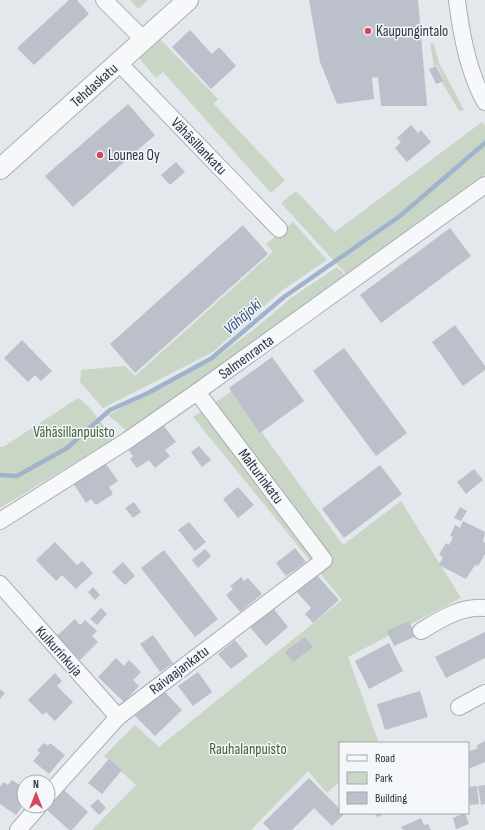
<svg xmlns="http://www.w3.org/2000/svg" width="485" height="830" font-family="'Sofia Sans Condensed',sans-serif">
  <rect width="100%" height="100%" fill="#e4e7ec"/>
  <g fill="#c9d6c5">
    <polygon points="130,0 148,0 138,9"/>
    <polygon points="160,39 218,99 214,104 285,180 271,193 163,72 156,78 139,58"/>
    <polygon points="430,43 434,44 439,63 464,110 459,111 442,82 444,80 437,65 434,66"/>
    <polygon points="482,122 485,126 485,175 347,275 281,203 296,191 335,232"/>
    <polygon points="293,222 327,260 280,292 213,352 103,408 80,382 81,370 125,366 135,376 273,252 266,244"/>
    <polygon points="337,267 346,276 127,431 108,415 213,360 257,327 291,298"/>
    <polygon points="232,391 343,545 401,501 461,598 348,657 379,743 340,743 340,781 327,793 308,771 251,830 92,830 136,785 104,756 135,725 159,747 342,600 193,417"/>
    <polygon points="78,398 89,407 114,439 0,508 0,447 3,447"/>
  </g>
  <g fill="none" stroke-linecap="round" stroke-linejoin="round">
    <polyline stroke="#9fb4cc" stroke-width="4.5" points="0,475 17,476 67,448 110,410 148,393 212,358 284,297 400,216 485,143"/>
  </g>
  <g fill="#bbc0ca">
    <polygon points="69,0 77,0 89,14 34,65 17,48"/>
    <polygon points="309,0 418,0 427,106 381,106 378,77 372,78 374,99 337,104 320,62"/>
    <polygon points="190,30 212,54 219,47 236,66 211,89 172,47"/>
    <polygon points="436,66 444,81 436,84 429,69"/>
    <polygon points="128,104 155,135 73,207 45,176"/>
    <polygon points="411,125 418,133 421,130 431,142 407,162 395,148 401,142 397,138"/>
    <polygon points="176,162 185,172 170,185 161,175"/>
    <polygon points="243,225 268,254 135,373 110,344"/>
    <polygon points="450,228 471,256 381,323 360,295"/>
    <polygon points="455,325 485,366 485,370 463,386 432,342"/>
    <polygon points="22,340 52,371 41,381 35,375 28,382 4,358"/>
    <polygon points="344,348 407,433 376,456 313,371"/>
    <polygon points="272,357 304,401 260,433 229,388"/>
    <polygon points="161,422 176,442 165,450 170,456 155,468 149,460 137,468 130,459 133,456 127,448"/>
    <polygon points="199,446 211,460 202,467 191,452"/>
    <polygon points="104,461 118,481 109,487 113,494 96,505 91,499 86,503 73,483"/>
    <polygon points="380,465 402,494 344,538 322,509"/>
    <polygon points="474,469 483,480 466,494 457,482"/>
    <polygon points="238,487 254,505 238,518 223,499"/>
    <polygon points="134,502 141,512 133,518 125,508"/>
    <polygon points="460,507 467,511 461,521 454,518"/>
    <polygon points="463,521 485,532 483,542 485,543 485,554 478,566 475,565 466,579 439,565 443,557 439,555 446,543 449,545 453,537 450,536 455,525 460,528"/>
    <polygon points="189,522 206,542 195,551 178,530"/>
    <polygon points="55,542 77,565 82,561 93,573 76,589 62,575 56,581 36,560"/>
    <polygon points="295,548 306,562 286,576 276,563"/>
    <polygon points="205,549 211,556 198,568 192,560"/>
    <polygon points="164,550 218,619 195,637 141,568"/>
    <polygon points="123,562 135,576 125,585 112,572"/>
    <polygon points="316,574 339,600 313,623 305,614 311,608 296,591"/>
    <polygon points="241,577 244,581 248,578 262,594 240,612 226,595 233,589 230,586"/>
    <polygon points="93,587 100,595 95,600 88,592"/>
    <polygon points="101,608 107,614 97,625 90,619"/>
    <polygon points="273,608 288,627 266,646 250,627"/>
    <polygon points="75,619 80,625 85,620 97,631 92,636 98,642 80,660 57,636"/>
    <polygon points="409,621 416,636 394,646 387,631"/>
    <polygon points="485,632 485,658 446,678 435,657"/>
    <polygon points="153,635 173,663 160,672 140,644"/>
    <polygon points="305,637 313,647 293,662 285,652"/>
    <polygon points="235,640 248,656 231,669 218,654"/>
    <polygon points="389,643 403,671 369,689 355,661"/>
    <polygon points="116,658 124,666 129,660 141,672 133,680 139,686 124,702 98,677"/>
    <polygon points="198,672 212,692 193,706 178,686"/>
    <polygon points="55,673 62,681 57,686 73,702 55,721 46,712 43,715 28,700"/>
    <polygon points="0,689 5,693 0,699"/>
    <polygon points="163,690 182,710 155,736 135,716"/>
    <polygon points="420,691 428,717 385,730 377,704"/>
    <polygon points="485,741 485,762 468,769 468,752 478,748 476,746"/>
    <polygon points="44,743 48,746 50,743 65,755 49,774 33,761 40,753 37,750"/>
    <polygon points="109,759 122,770 102,794 88,783"/>
    <polygon points="309,778 340,809 340,813 345,813 332,826 314,808 292,830 270,830 263,823"/>
    <polygon points="12,780 24,788 24,804 16,815 0,804 0,787 3,782 8,785"/>
    <polygon points="485,785 485,804 481,805 478,786"/>
    <polygon points="477,786 479,804 470,805 468,787"/>
    <polygon points="64,790 88,812 72,830 69,830 47,810"/>
    <polygon points="98,799 106,808 99,815 90,806"/>
    <polygon points="375,813 386,813 377,817"/>
    <polygon points="465,813 469,824 456,829 453,818"/>
    <polygon points="421,818 424,825 428,824 431,830 403,830 401,827"/>
  </g>
  <g fill="none" stroke-linecap="round" stroke-linejoin="round">
    <g stroke="#a9aeb7" stroke-width="18">
      <g id="minor">
        <polyline points="104,0 143,39"/>
        <path d="M457,0C461,34 468,72 485,102"/>
        <polyline points="119,63 279,229"/>
        <polyline points="0,521 128,440 197,392 485,185"/>
        <polyline points="0,584 118,717"/>
        <path d="M421,631C441,619 461,606 485,608"/>
        <polyline points="459,707 485,693"/>
        <polyline points="48,795 118,717 324,560 197,392"/>
        <polyline points="18,830 39,806"/>
      </g>
    </g>
    <g stroke="#a9aeb7" stroke-width="22">
      <polyline id="tertiary" points="0,169 188,0"/>
    </g>
    <use href="#minor" stroke="#f7f8fa" stroke-width="16"/>
    <use href="#tertiary" stroke="#f7f8fa" stroke-width="20"/>
  </g>
  <g fill="#d1495b" stroke="#f4f6f9" stroke-width="1.5">
    <circle cx="368" cy="31" r="4"/>
    <circle cx="100" cy="155" r="4"/>
  </g>
  <g text-anchor="middle" stroke-width="3" stroke-linejoin="round" paint-order="stroke">
    <g font-size="15" fill="#2b3445" stroke="#f4f6f9" text-anchor="start">
      <text x="376" y="36">Kaupungintalo</text>
      <text x="108" y="160">Lounea Oy</text>
    </g>
    <g font-size="15" fill="#2b3445" stroke="#f4f6f9">
      <text transform="translate(94 85) rotate(-42)" y="5">Tehdaskatu</text>
      <text transform="translate(199 146) rotate(46)" y="5">Vähäsillankatu</text>
      <text transform="translate(246 357) rotate(-36)" y="5">Salmenranta</text>
      <text transform="translate(261 476) rotate(53)" y="5">Malturinkatu</text>
      <text transform="translate(59 651) rotate(48)" y="5">Kulkurinkuja</text>
      <text transform="translate(179 670) rotate(-37)" y="5">Raivaajankatu</text>
    </g>
    <g font-size="15" fill="#3f6138" stroke="#f4f6f9">
      <text x="74" y="437">Vähäsillanpuisto</text>
      <text x="248" y="754">Rauhalanpuisto</text>
    </g>
    <g font-size="16" font-style="italic" fill="#34527a" stroke="#f4f6f9">
      <text transform="translate(242 316) rotate(-41)" y="6">Vähäjoki</text>
    </g>
  </g>
  <rect x="339" y="742" width="130" height="72" fill="#f4f6f9" stroke="#a4a8b1"/>
  <rect x="347" y="755" width="20" height="6" fill="#f7f8fa" stroke="#a4a8b1"/>
  <text x="375" y="762" font-size="12" fill="#2b3445">Road</text>
  <rect x="347" y="772" width="20" height="12" fill="#c9d6c5" stroke="#a4a8b1"/>
  <text x="375" y="782" font-size="12" fill="#2b3445">Park</text>
  <rect x="347" y="792" width="20" height="12" fill="#bbc0ca" stroke="#a4a8b1"/>
  <text x="375" y="802" font-size="12" fill="#2b3445">Building</text>
  <g transform="translate(36 794)"><circle r="19" fill="#f4f6f9" stroke="#a4a8b1"/>
  <path d="M0-3L7 15L0 10L-7 15Z" fill="#d1495b"/>
  <text y="-6" font-size="11" font-weight="bold" text-anchor="middle" fill="#2b3445">N</text>
  </g>
</svg>
